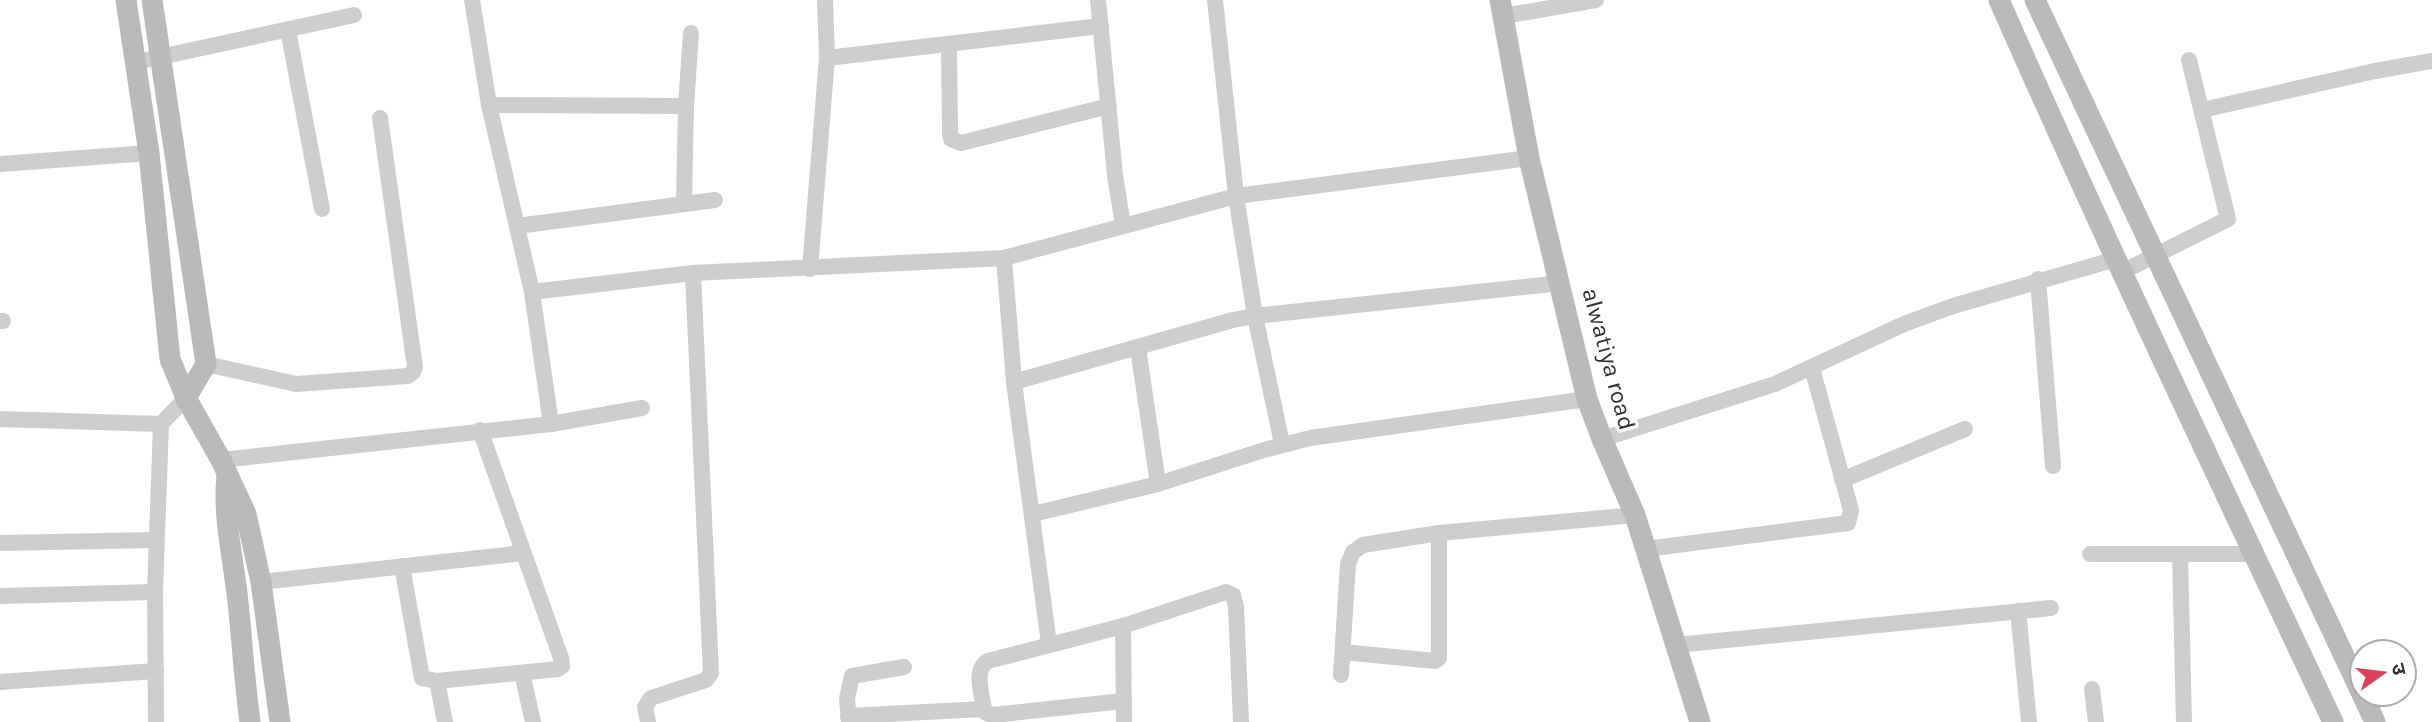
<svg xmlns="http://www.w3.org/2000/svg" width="2432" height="722" font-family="Karla,'Noto Sans Devanagari',sans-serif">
  <rect width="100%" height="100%" fill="#fff"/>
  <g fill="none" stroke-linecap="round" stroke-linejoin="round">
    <g stroke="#cdcdcd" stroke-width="16">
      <polyline points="472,0 489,105 532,292 693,273 1004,258 1236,196 1529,158"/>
      <polyline points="1098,0 1115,175 1123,225"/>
      <polyline points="1215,0 1236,196 1255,316 1282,444"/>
      <polyline points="1504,16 1596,0"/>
      <polyline points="288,30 322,209"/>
      <polyline points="949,44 950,133 951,139 961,143 1109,106"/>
      <polyline points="827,58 1101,26"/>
      <polyline points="137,62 354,15"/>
      <polyline points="489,105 686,106"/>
      <polyline points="2202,110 2375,71 2432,61"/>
      <polyline points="0,164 149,153"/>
      <polyline points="684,204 686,106 691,33"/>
      <polyline points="517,226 715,200"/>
      <polyline points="1004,258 1014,382 1049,644"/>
      <polyline points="810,269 827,58 825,0"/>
      <polyline points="2122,272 2228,219 2189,60"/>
      <polyline points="2038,279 2053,466"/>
      <polyline points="532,292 551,424"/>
      <polyline points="0,321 3,321"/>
      <polyline points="1138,348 1158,484"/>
      <polyline points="206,364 296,384 408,376 413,372 415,367 380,118"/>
      <polyline points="1014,382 1233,320 1255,316 1561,283"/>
      <polyline points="0,419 161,424 186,398"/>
      <polyline points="1602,439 1775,384 1904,324 1953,306 2116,259"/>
      <polyline points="221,460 551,424 642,408"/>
      <polyline points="1842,480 1965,429"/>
      <polyline points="1033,514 1158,484 1264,450 1310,438 1587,399"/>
      <polyline points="0,543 156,540"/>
      <polyline points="1646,549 1848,523 1851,510 1812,368"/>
      <polyline points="2090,554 2254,554"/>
      <polyline points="2180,554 2184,722"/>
      <polyline points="402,566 422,678 437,681 558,669 562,666 561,658 480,430"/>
      <polyline points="261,582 523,553"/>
      <polyline points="0,596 155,592"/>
      <polyline points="2018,611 2029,722"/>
      <polyline points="1123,626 1124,722"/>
      <polyline points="1676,645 2051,608"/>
      <polyline points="1343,652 1435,661 1439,658 1439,533"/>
      <polyline points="522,673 533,722"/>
      <polyline points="1341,675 1348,564 1353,552 1363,545 1439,533 1635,515"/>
      <polyline points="437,681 445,722"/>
      <polyline points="0,682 156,671"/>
      <polyline points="2092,689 2096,722"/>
      <path d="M1123,701L993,715L986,713L984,709C982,694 973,669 988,661L1123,626L1226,592L1233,595L1236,606L1241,722"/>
      <polyline points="848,716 984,709"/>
      <polyline points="156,722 155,592 161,424"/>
      <polyline points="648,722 645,707 651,698 706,680 711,673 693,273"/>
      <polyline points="849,722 847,698 852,676 904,667"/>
    </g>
    <g stroke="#bababa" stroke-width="21">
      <polyline points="126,0 149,153 170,359 186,398 221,460 246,514 261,582 280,722"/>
      <polyline points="152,0 206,364 186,398"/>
      <polyline points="1500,0 1529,158 1587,399 1602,439 1635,515 1700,722"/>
      <path d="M1999,0C2106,243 2220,482 2333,722"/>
      <polyline points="2035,0 2362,694"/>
      <path d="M227,475C223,515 232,553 237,593C242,636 244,679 250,722"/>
      <polyline points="2362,694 2375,722"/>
    </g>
  </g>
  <g text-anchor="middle" stroke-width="7" stroke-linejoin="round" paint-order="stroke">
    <g font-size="24" fill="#303030" stroke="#fff">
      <text transform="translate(1609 359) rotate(75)" y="8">alwatiya road</text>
    </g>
  </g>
  <g transform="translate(2383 673) rotate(76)"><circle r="33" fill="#ffffff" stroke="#acacac" stroke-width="2"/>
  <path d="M0-5L12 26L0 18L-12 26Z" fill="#d8415b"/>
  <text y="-10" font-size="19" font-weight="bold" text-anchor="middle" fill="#303030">उ</text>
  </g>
</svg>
